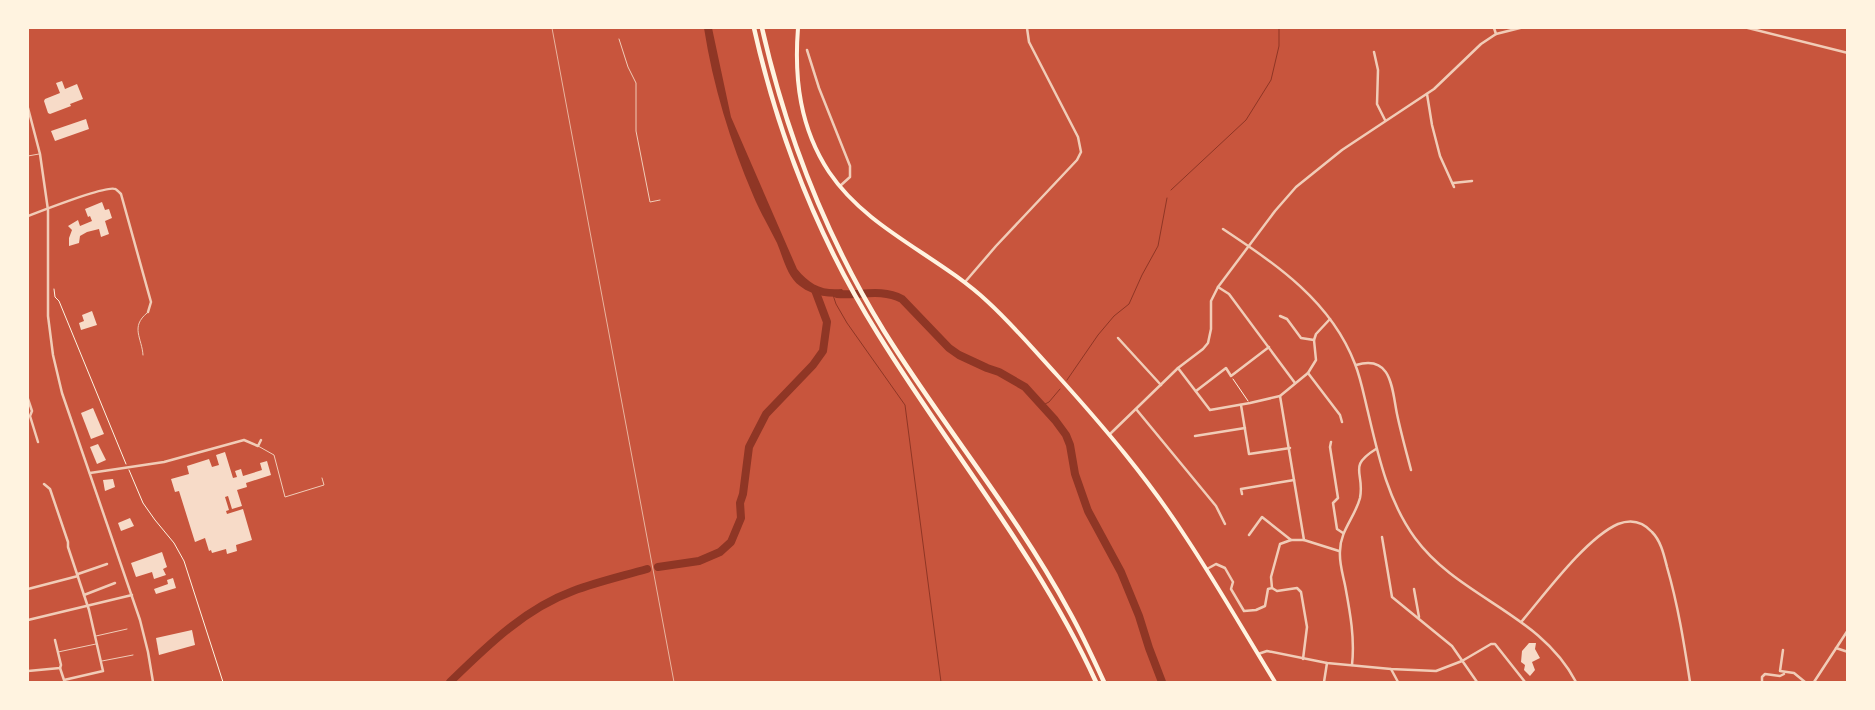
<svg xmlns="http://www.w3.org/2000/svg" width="1875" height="710" font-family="'Roboto Serif',serif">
  <rect width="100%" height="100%" fill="#c8553d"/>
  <path fill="#8f3625" d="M704,28H712L731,117L797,269C810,285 822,291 842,289L847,297C830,297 814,297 800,286C787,277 783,257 777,243C769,227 760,212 753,195C730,141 713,86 704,28Z"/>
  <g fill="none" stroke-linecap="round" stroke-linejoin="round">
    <g stroke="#8f3625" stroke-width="1">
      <polyline points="1171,190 1246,120 1271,80 1279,46 1279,28"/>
      <polyline points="833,295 836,304 847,323 905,405 941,682"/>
      <polyline points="1067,380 1098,335 1114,316 1129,304 1142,275 1158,246 1167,198"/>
      <polyline points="1043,405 1049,402 1060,389"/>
    </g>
    <g stroke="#8f3625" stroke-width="8">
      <path d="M837,294C859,296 881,288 902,299L949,348L959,355L987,368L999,372L1025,387L1055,420L1066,435L1070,445L1075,474L1088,511L1121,572L1139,616L1149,648L1162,682"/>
      <polyline points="658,567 699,561 720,552 731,542 741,518 740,503 743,494 749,447 766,414 813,365 823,351 827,322 815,290"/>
      <path d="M450,682C486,647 524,609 573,591C597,582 623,576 647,569"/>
    </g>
  </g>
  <g fill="#f7dbc8">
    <polygon points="62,81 65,89 77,84 83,99 70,104 71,106 50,114 48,113 44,101 45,99 60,93 56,83"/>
    <polygon points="86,119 89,129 55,141 51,131"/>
    <polygon points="102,202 105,210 109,209 112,218 105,221 109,234 101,237 99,229 87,232 80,236 79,243 69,246 69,238 72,230 68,226 78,220 80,226 92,221 90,216 88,217 85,209"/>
    <polygon points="92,311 97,325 81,330 79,323 84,321 82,315"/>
    <polygon points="93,408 104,434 91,439 81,413"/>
    <polygon points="98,444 106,460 97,464 90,447"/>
    <polygon points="225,452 233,478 237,477 235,471 241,469 243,476 262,470 260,463 267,461 271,475 246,483 247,487 237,490 242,506 232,509 228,496 225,497 229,510 226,511 227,514 243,509 252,540 236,545 237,551 227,554 226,549 212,553 211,550 209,551 205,538 195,542 179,491 175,492 171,479 189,474 187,466 209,459 212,467 219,465 216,455"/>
    <polygon points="113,479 115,487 105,491 103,480"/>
    <polygon points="130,518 134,526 121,531 118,523"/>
    <polygon points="162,552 167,567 163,569 166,575 154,579 152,572 136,577 131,563"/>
    <polygon points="173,578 176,588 156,594 154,589 168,584 167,580"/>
    <polygon points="192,630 195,645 159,655 156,638"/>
    <polygon points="1529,643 1536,643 1535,649 1540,658 1532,662 1535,670 1530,676 1524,670 1525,665 1521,662 1522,651"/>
  </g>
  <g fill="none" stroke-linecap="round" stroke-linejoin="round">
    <g stroke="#fff3e0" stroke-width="1">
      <polyline points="54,289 55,297 59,301 126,464"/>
      <polyline points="1233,379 1248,401"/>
      <polyline points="129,470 143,503 155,520 174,543 184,561 223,682"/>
    </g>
    <g stroke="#f1ccb7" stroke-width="1">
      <polyline points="619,39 628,67 636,83 636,131 649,197 650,202 660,200"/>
      <polyline points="28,156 39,154"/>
      <path d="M143,355C142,338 130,327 147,313"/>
      <polyline points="258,446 274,455 285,497 324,485 322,478"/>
      <polyline points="96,636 127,629"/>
      <polyline points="58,652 96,644"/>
      <polyline points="102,661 133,655"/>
    </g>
    <g stroke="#f1ccb7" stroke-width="2.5">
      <polyline points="1494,28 1496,34"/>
      <polyline points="1748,28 1848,53"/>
      <polyline points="807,50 819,88 850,166 850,177 840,186"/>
      <polyline points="1374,52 1378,70 1377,104 1385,120"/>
      <polyline points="1427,94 1432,125 1440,156 1454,187"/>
      <polyline points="28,108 40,154 48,210 48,316 53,355 62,393 140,620 148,652 153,682"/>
      <polyline points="1453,183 1472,181"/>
      <path d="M28,216C41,211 107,185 115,189C116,189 121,194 121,194L151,302L148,312"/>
      <path d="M1223,229C1277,265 1331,301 1355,364C1361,379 1364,396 1368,412C1378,455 1388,501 1415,538C1459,598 1540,613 1576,682"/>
      <polyline points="965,282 996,246 1077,160 1081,152 1078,137 1029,42 1027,28"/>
      <polyline points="1218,287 1229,294 1295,383"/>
      <polyline points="1280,316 1287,319 1301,338 1314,340"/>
      <polyline points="1118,338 1161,385"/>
      <path d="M1356,365C1392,354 1392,389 1397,414C1401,433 1406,451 1411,470"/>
      <polyline points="1178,368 1210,410 1250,403 1280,396 1308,373 1316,360 1314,340 1316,334 1330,319"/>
      <polyline points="1308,373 1340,415 1342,422"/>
      <polyline points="1196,391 1226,368 1231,376 1269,347"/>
      <polyline points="1280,396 1304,540 1339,551"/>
      <polyline points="28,399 32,411 30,416 38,442"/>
      <polyline points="1241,405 1249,454 1290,448"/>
      <polyline points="1136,409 1216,506 1225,524"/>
      <polyline points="1110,434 1178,368 1203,349 1208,343 1211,329 1211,301 1218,287 1275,211 1296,187 1342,150 1434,89 1481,44 1496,34 1520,28"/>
      <polyline points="1195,436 1245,428"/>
      <polyline points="1331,442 1330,447 1338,498 1333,503 1337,529 1343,533"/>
      <polyline points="90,473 164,462 244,440 258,446 261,440"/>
      <polyline points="44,484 50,489 68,542 68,547 89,610 103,671 64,680 60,668"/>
      <polyline points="1242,494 1241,489 1294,480"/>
      <polyline points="1249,535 1262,517 1291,540"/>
      <polyline points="1382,537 1392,597 1452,646 1477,682"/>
      <polyline points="1207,569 1216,564 1225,568 1233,582 1231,589 1244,611 1256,610 1265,606 1268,589 1272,588 1271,577 1280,544 1291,540 1304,540"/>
      <polyline points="78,574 107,564"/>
      <polyline points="1272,588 1277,591 1297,588 1301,592 1307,627 1303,659"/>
      <polyline points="28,589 78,576"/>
      <polyline points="1414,589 1419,617"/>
      <polyline points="84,595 115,583"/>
      <polyline points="28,620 132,595"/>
      <path d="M1522,621C1545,594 1586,538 1618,524C1631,519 1643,522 1652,532C1661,541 1664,555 1667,567C1678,605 1684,643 1690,682"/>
      <polyline points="1836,648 1848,652"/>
      <polyline points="1783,650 1780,671 1794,673 1805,682"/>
      <polyline points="1258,654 1267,651 1327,663 1391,669 1436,671 1462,661 1491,644 1495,644 1525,682"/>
      <path d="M1352,665C1355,638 1350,612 1345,585C1343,575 1339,563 1340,551C1340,531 1355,517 1360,498C1365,472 1347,467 1376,449"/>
      <polyline points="1391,669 1398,682"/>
      <polyline points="28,671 60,668 61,665 55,640"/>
      <polyline points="1324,682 1327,663"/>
      <polyline points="1762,682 1762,677 1765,674 1780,676 1784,674"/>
      <polyline points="1814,682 1848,630"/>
    </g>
    <path stroke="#fff3e0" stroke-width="4" d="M798,28C794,79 800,128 829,172C868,230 938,255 988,302C1012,324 1034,350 1057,375C1104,427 1149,480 1187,539C1218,586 1246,635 1275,682"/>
    <g stroke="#fff3e0" stroke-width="4.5">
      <path d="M754,28C778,135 819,240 878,334C950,451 1039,557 1096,682"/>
      <path d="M762,28C786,134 827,238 884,331C943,426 1016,513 1069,611C1082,634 1093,658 1104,682"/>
    </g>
    <polyline stroke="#e9b49f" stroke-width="1" points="552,28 674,682"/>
  </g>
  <rect width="1875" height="710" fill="none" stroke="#fff3e0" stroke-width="58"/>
</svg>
